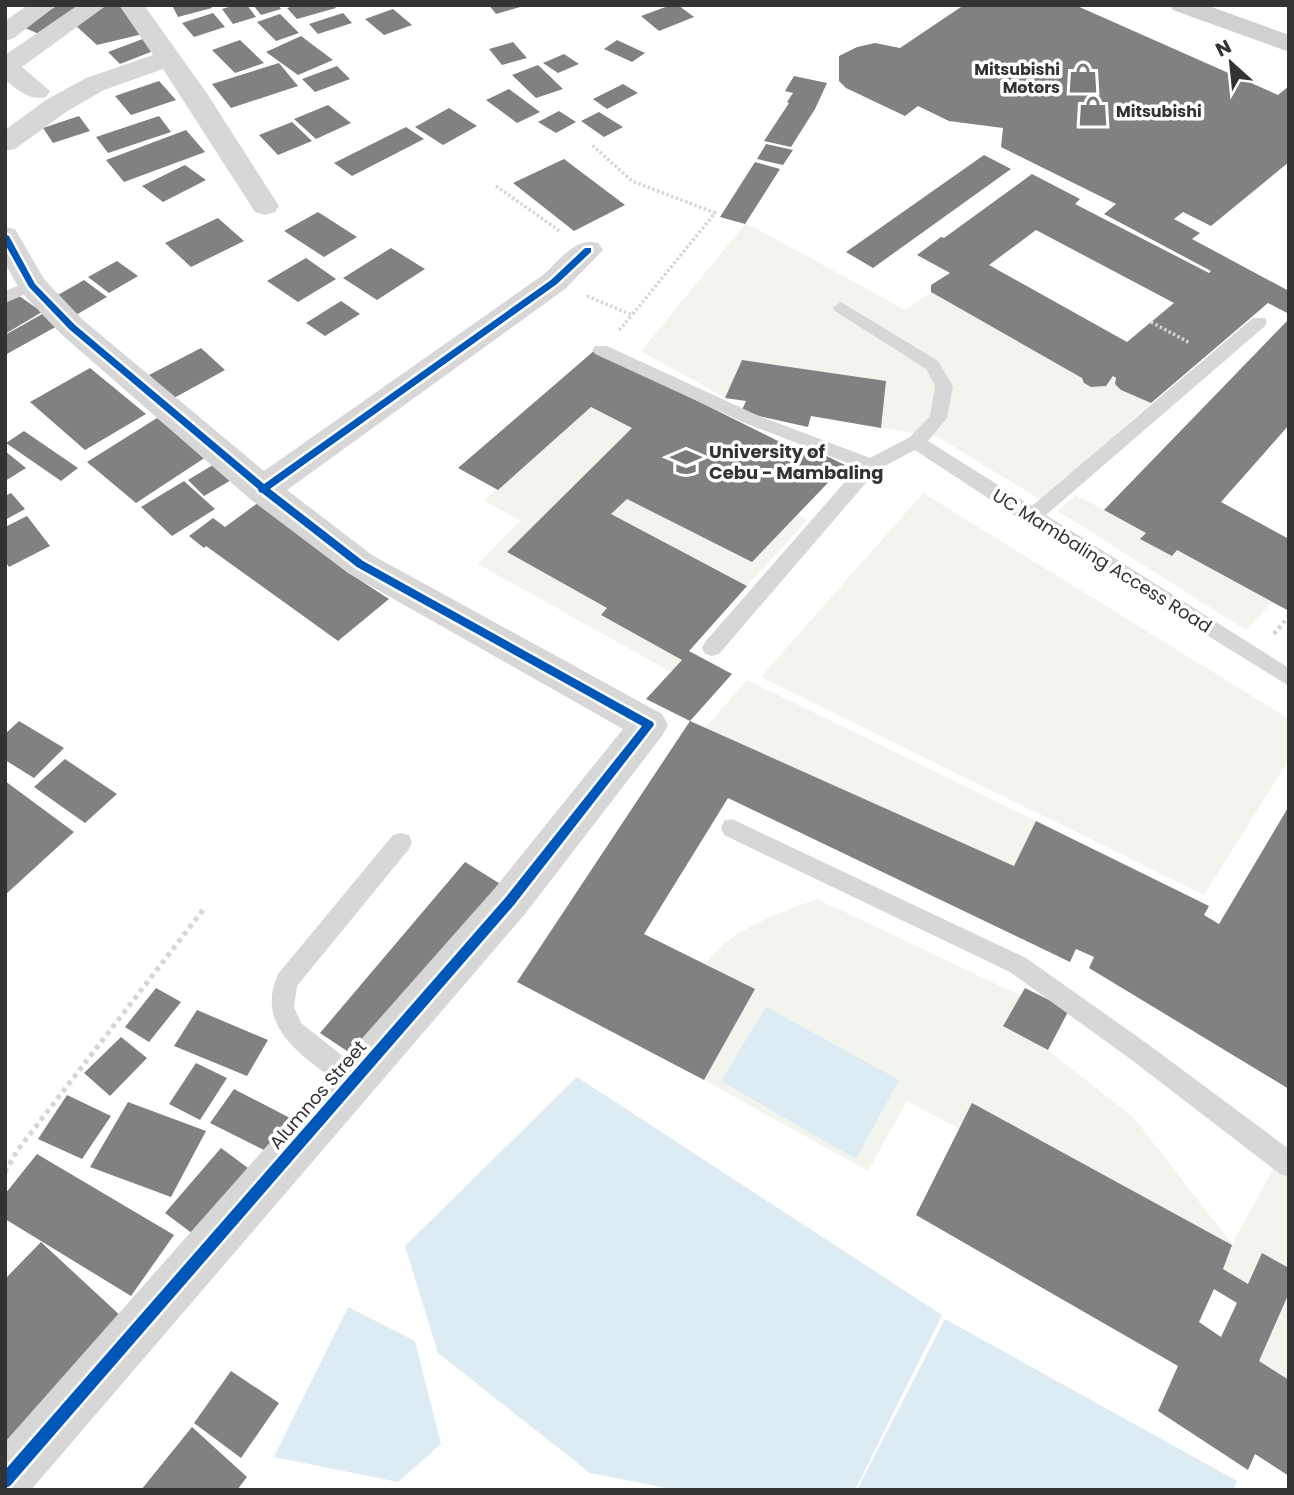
<svg xmlns="http://www.w3.org/2000/svg" width="1294" height="1495" font-family="Poppins,sans-serif">
  <rect width="100%" height="100%" fill="#fff"/>
  <g fill="#f1f5ed">
    <polygon points="746,223 905,310 931,292 1082,378 1091,387 1106,386 1113,376 1121,390 1151,403 1041,500 938,437 881,428 885,382 725,398 641,351"/>
    <polygon points="591,407 632,428 507,552 607,608 602,615 682,660 671,672 478,564 520,521 484,500"/>
    <polygon points="923,493 1289,719 1289,760 1204,895 761,677"/>
    <polygon points="1076,495 1146,533 1141,539 1171,556 1177,550 1272,602 1246,630 1058,511"/>
    <polygon points="627,499 752,562 797,514 807,520 747,586 611,514"/>
    <polygon points="747,680 1036,821 1016,868 705,728"/>
    <path d="M817,899L1021,996L1003,1026L1048,1050L1134,1118L1232,1244L1289,1140V1268L1262,1253L1248,1284L1223,1269L1232,1245L972,1104L960,1129L907,1101L868,1171L704,1080L754,990L706,964C727,930 780,913 817,899Z"/>
    <polygon points="1289,1293 1289,1380 1259,1361"/>
  </g>
  <g fill="#ddebf3">
    <polygon points="766,1007 899,1080 856,1159 721,1081"/>
    <polygon points="577,1077 942,1315 855,1490 677,1490 590,1473 438,1353 405,1246"/>
    <polygon points="348,1307 415,1341 441,1444 398,1482 274,1457"/>
    <polygon points="945,1319 1237,1481 1233,1490 857,1490"/>
  </g>
  <g fill="#818181" fill-rule="evenodd">
    <polygon points="58,5 84,5 39,34 23,27"/>
    <polygon points="102,5 124,5 147,33 97,45 74,24"/>
    <polygon points="172,5 210,5 212,8 178,17"/>
    <polygon points="236,5 247,5 256,17 233,24 222,9"/>
    <polygon points="253,5 278,5 281,9 261,15"/>
    <polygon points="298,5 334,5 336,8 297,19 287,8"/>
    <polygon points="489,5 524,5 524,6 496,14"/>
    <polygon points="671,5 678,5 694,17 659,31 641,16"/>
    <path d="M964,5H1075L1278,95L1289,86V162L1211,226L1183,212L1174,219L1200,233L1192,239L1289,291V314L1268,303L1151,403L1121,390L1115,384L1116,378L1113,376L1106,386L1091,387L1084,383L1082,378L931,292V285L950,273L917,255L941,237L944,238L1032,174L1080,199L1075,204L1209,273L1211,271L1104,214L1116,204L1001,147L1003,128L949,121L918,106L905,116L846,88L839,81V56L857,47L875,43L900,48ZM1036,230L1174,303L1127,342L989,265Z"/>
    <polygon points="393,9 412,25 384,35 365,19"/>
    <polygon points="213,13 225,27 194,37 182,23"/>
    <polygon points="343,13 352,23 318,34 309,24"/>
    <polygon points="280,14 299,33 276,41 257,22"/>
    <polygon points="301,36 333,60 298,75 266,52"/>
    <polygon points="148,37 161,48 120,64 108,52"/>
    <polygon points="240,40 264,63 235,73 212,50"/>
    <polygon points="617,40 645,53 632,62 604,49"/>
    <polygon points="513,42 527,58 502,65 489,49"/>
    <polygon points="564,54 579,64 558,73 543,63"/>
    <polygon points="279,63 298,86 231,108 212,84"/>
    <polygon points="538,65 563,89 536,98 512,75"/>
    <polygon points="337,66 350,79 315,92 302,79"/>
    <polygon points="794,76 827,83 815,109 791,147 764,141 789,103 787,102 793,93 785,91"/>
    <polygon points="159,81 176,100 131,115 115,96"/>
    <polygon points="623,84 638,93 607,109 593,99"/>
    <polygon points="509,89 540,112 517,123 486,100"/>
    <polygon points="328,105 351,123 316,139 294,119"/>
    <polygon points="449,108 477,126 443,145 415,127"/>
    <polygon points="559,111 576,122 556,133 538,122"/>
    <polygon points="599,112 623,127 604,137 581,121"/>
    <polygon points="79,116 90,131 53,143 43,128"/>
    <polygon points="159,116 171,132 108,153 96,137"/>
    <polygon points="292,122 312,141 278,155 259,135"/>
    <polygon points="406,127 424,139 352,176 334,163"/>
    <polygon points="186,130 205,152 124,182 106,160"/>
    <polygon points="766,144 793,150 783,165 757,159"/>
    <polygon points="984,155 1011,169 873,268 846,252"/>
    <polygon points="564,159 625,205 574,231 513,183"/>
    <polygon points="755,162 780,169 745,224 720,217"/>
    <polygon points="185,165 206,180 163,202 142,186"/>
    <polygon points="318,212 357,237 324,257 284,231"/>
    <polygon points="218,218 244,241 191,267 165,243"/>
    <polygon points="391,248 425,269 377,300 343,278"/>
    <polygon points="306,258 336,279 298,302 267,281"/>
    <polygon points="117,261 138,276 109,293 88,277"/>
    <polygon points="84,280 107,297 74,316 51,299"/>
    <polygon points="15,293 42,312 5,334 5,299"/>
    <polygon points="341,301 360,314 325,336 306,323"/>
    <polygon points="44,313 59,325 5,355 5,335"/>
    <polygon points="1289,319 1289,425 1221,502 1289,539 1289,611 1177,550 1172,556 1140,539 1146,533 1104,510"/>
    <polygon points="201,348 225,370 174,398 149,375"/>
    <polygon points="595,350 804,454 810,448 845,465 752,562 627,499 611,514 747,586 689,651 732,674 690,721 646,699 682,660 601,615 607,608 507,552 632,428 591,407 498,490 458,468"/>
    <polygon points="742,360 886,381 881,428 811,416 808,427 741,412 746,401 725,398"/>
    <polygon points="90,368 146,414 85,450 30,402"/>
    <polygon points="157,418 206,457 136,503 87,462"/>
    <polygon points="24,431 78,468 61,481 6,443"/>
    <polygon points="5,451 26,468 5,481"/>
    <polygon points="216,463 233,479 204,496 188,480"/>
    <polygon points="184,481 215,509 172,536 141,507"/>
    <polygon points="11,493 25,509 5,520 5,496"/>
    <polygon points="259,502 352,575 389,599 338,641 206,546 204,548 189,536 213,518 225,527"/>
    <polygon points="27,516 50,546 9,567 5,561 5,527"/>
    <polygon points="19,721 64,748 34,778 5,760 5,734"/>
    <polygon points="690,721 1014,866 1036,821 1209,906 1204,915 1219,924 1289,806 1289,1089 1089,968 1094,957 1076,949 1070,962 728,798 644,934 755,989 704,1080 517,982"/>
    <polygon points="65,759 117,794 85,823 34,787"/>
    <polygon points="5,781 74,832 5,895"/>
    <polygon points="465,862 502,885 359,1059 320,1033"/>
    <polygon points="156,988 181,1002 149,1042 125,1027"/>
    <polygon points="1025,988 1069,1010 1048,1050 1003,1026"/>
    <polygon points="197,1010 268,1040 247,1076 174,1046"/>
    <polygon points="121,1037 147,1058 110,1096 84,1073"/>
    <polygon points="196,1063 227,1078 200,1120 169,1104"/>
    <polygon points="234,1089 290,1118 268,1152 210,1123"/>
    <polygon points="67,1095 111,1116 82,1159 38,1139"/>
    <polygon points="128,1102 206,1131 171,1197 90,1167"/>
    <path d="M972,1103L1232,1245L1223,1269L1248,1284L1262,1253L1289,1268V1293L1259,1361L1289,1380V1476L1255,1454L1248,1470L1158,1411L1178,1366L916,1215ZM1214,1289L1237,1303L1221,1337L1199,1322Z"/>
    <polygon points="221,1148 248,1168 193,1234 165,1213"/>
    <polygon points="37,1154 174,1235 131,1296 5,1219 5,1194"/>
    <polygon points="41,1242 123,1318 5,1447 5,1279"/>
    <polygon points="231,1371 279,1403 241,1458 194,1423"/>
    <polygon points="192,1427 247,1477 237,1490 141,1490"/>
  </g>
  <g fill="none" stroke-linecap="round" stroke-linejoin="round">
    <g stroke="#d6d6d6" stroke-width="3.5" stroke-dasharray="2.5 2.5" stroke-linecap="butt">
      <polyline points="496,186 561,232"/>
      <polyline points="587,296 632,315 715,213 632,181 591,144"/>
      <polyline points="1151,322 1190,343"/>
      <polyline points="619,330 632,315"/>
    </g>
    <polyline stroke="#d6d6d6" stroke-width="4.5" stroke-dasharray="3.5 3.5" stroke-linecap="butt" points="1274,634 1289,616"/>
    <polyline stroke="#d6d6d6" stroke-width="5" stroke-dasharray="4.5 4.5" stroke-linecap="butt" points="5,1172 17,1151 203,910"/>
    <g fill="#d7d7d7" fill-rule="evenodd">
      <polygon points="32,280 40,285 38,289 5,303 5,291"/>
      <polygon points="841,302 938,361 953,386 947,418 928,441 1032,506 1253,318 1265,318 1267,322 1265,326 1046,515 1289,668 1289,686 1024,522 915,450 877,470 719,654 712,656 705,654 702,648 705,642 858,467 745,423 595,354 592,350 595,346 607,346 757,415 870,458 910,437 930,416 935,386 926,369 835,311 833,307"/>
      <polygon points="732,819 1026,958 1145,1042 1289,1149 1289,1177 1280,1174 1129,1058 1010,972 724,835 721,828 724,821"/>
      <path d="M401,833L409,835L412,842L409,849L297,986L294,1007L301,1023L363,1072L366,1080L363,1088L354,1092L345,1088C308,1059 253,1030 278,974L393,835Z"/>
    </g>
    <g fill="#d7d7d7" fill-rule="evenodd">
      <polygon points="28,5 57,5 14,38 5,41 5,21"/>
      <path d="M78,5H107L22,67L50,91L46,97C29,101 19,90 5,80V55Z"/>
      <polygon points="119,5 144,5 206,92 279,206 275,212 265,215 255,212 163,69 104,90 66,112 15,149 5,151 5,130 46,100 86,78 153,55"/>
      <path d="M5,227L15,229L44,279L83,320L264,471L543,275C560,260 575,237 598,243L603,250L565,289L287,490L372,555L662,714L668,725L662,736L525,914L31,1490H5V1442L495,888L623,729L348,573L250,499L61,334L21,292L5,263Z"/>
    </g>
    <polygon fill="#d0d0d0" fill-rule="evenodd" points="1170,5 1206,5 1289,35 1289,52 1173,10"/>
    <g stroke="#fff" stroke-width="5">
      <polygon id="cycleway" points="5,234 9,236 35,284 75,325 264,484 551,280 585,248 591,248 591,252 557,284 270,489 363,561 653,722 654,725 514,905 10,1486 5,1488 5,1470 506,897 642,726 357,567 262,493 259,492 258,489 69,329 29,287 5,244"/>
    </g>
    <use href="#cycleway" fill="#0057b8" fill-rule="evenodd"/>
  </g>
  <defs>
    <g id="shop-bare" transform="scale(2.415)"><path d="M-5-2.5h2.3a2.7 3.5 0 0 1 5.4 0H5L5.5 6h-11ZM-1.5-2.5h3a1.5 2.3 0 0 0-3 0Z" fill="#7a7a7a" stroke="#fff" stroke-width="2.5" paint-order="stroke"/></g>
    <g id="school-bare" transform="scale(2.415)"><path d="M0-5L7-2L0 1L-7-2ZM-4 1L0 2.5L4 1V4Q0 6-4 4Z" fill="#7a7a7a" stroke="#fff" stroke-width="2.5" paint-order="stroke"/></g>
  </defs>
  <g fill-rule="evenodd">
    <use href="#shop-bare" x="1083" y="78"/>
    <use href="#shop-bare" x="1093" y="111"/>
    <use href="#school-bare" x="686" y="462"/>
  </g>
  <g text-anchor="middle" stroke-width="7" stroke-linejoin="round" paint-order="stroke">
    <g font-size="16" font-weight="bold" fill="#333" stroke="#fff" text-anchor="end">
      <text x="1060" y="75">Mitsubishi<tspan x="1060" dy="18">Motors</tspan></text>
      <text x="1116" y="117" text-anchor="start">Mitsubishi</text>
    </g>
    <g font-size="18" font-weight="bold" fill="#333" stroke="#fff" text-anchor="start">
      <text x="709" y="458">University of<tspan x="709" dy="21">Cebu - Mambaling</tspan></text>
    </g>
    <g font-size="18" fill="#333" stroke="#fff">
      <text transform="translate(1102 561) rotate(32)" y="6">UC Mambaling Access Road</text>
      <text transform="translate(318 1095) rotate(-49)" y="6">Alumnos Street</text>
    </g>
  </g>
  <rect width="1294" height="1495" fill="none" stroke="#333333" stroke-width="14"/>
  <g transform="translate(1231 63) rotate(333)" stroke="#ffffff" stroke-width="5" paint-order="stroke">
  <path d="M0-5L12 26L0 18L-12 26Z" fill="#333333"/>
  <text y="-10" font-size="19" font-weight="bold" text-anchor="middle" fill="#333333">N</text>
  </g>
</svg>
